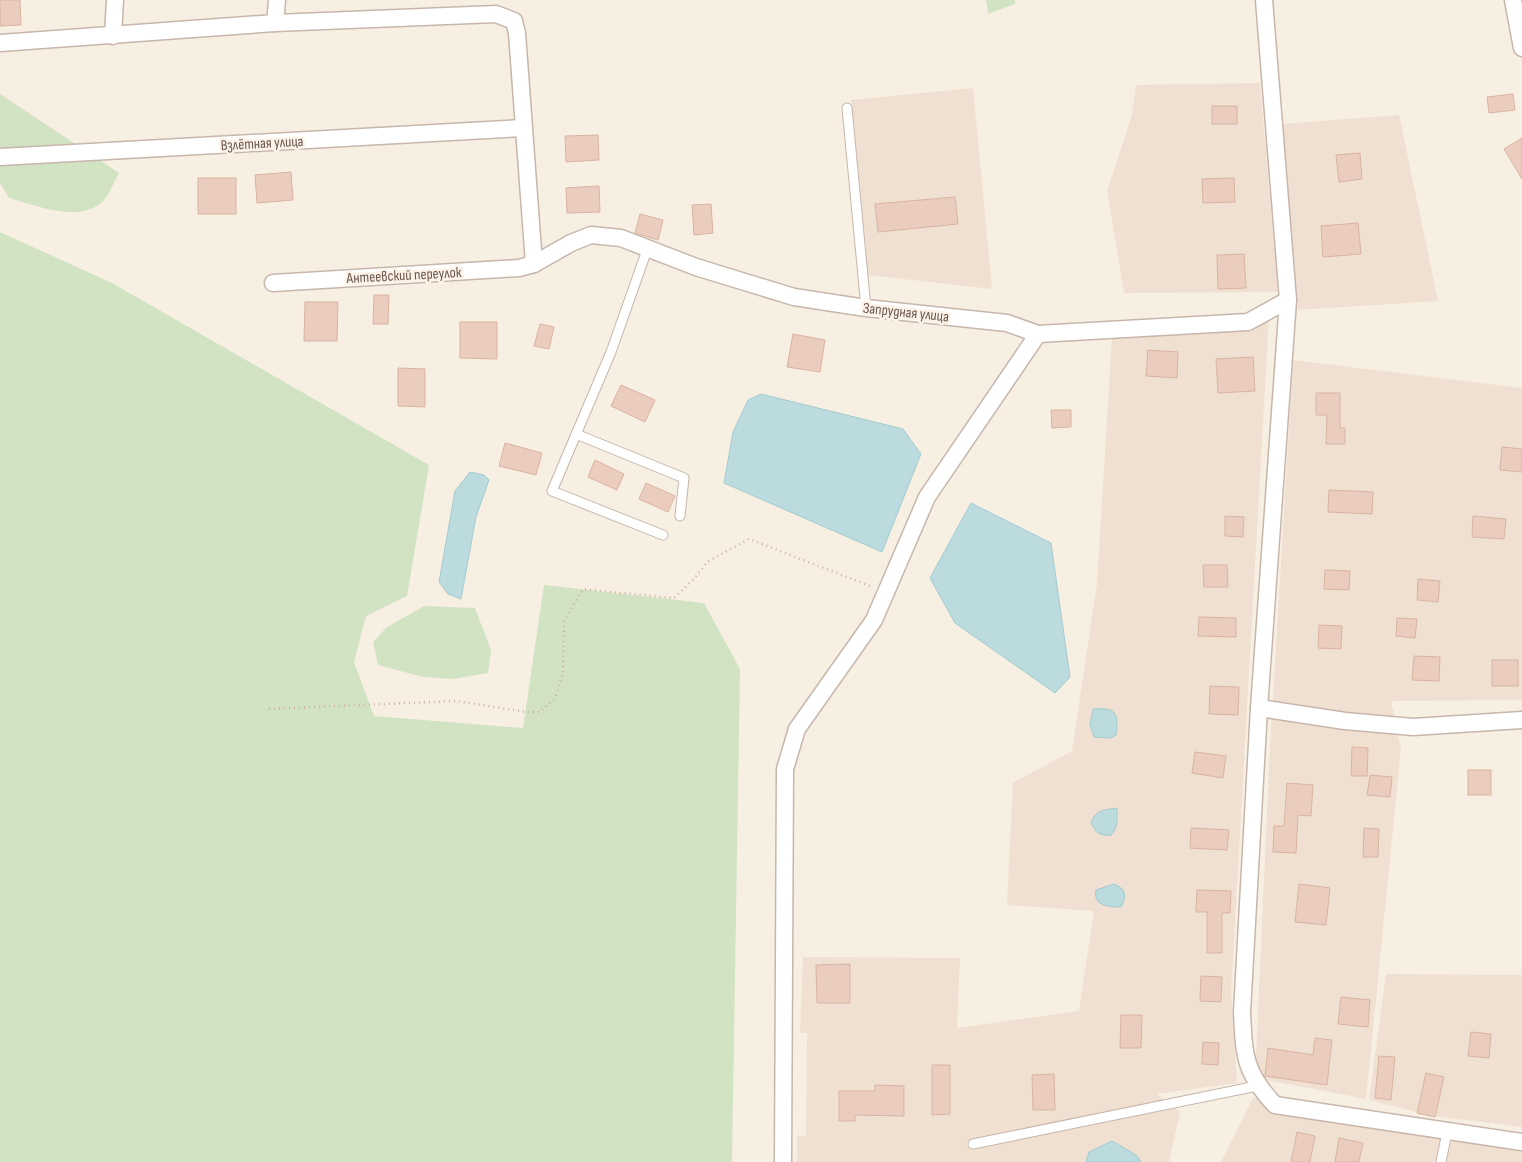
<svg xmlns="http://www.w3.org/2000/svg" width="1522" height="1162" font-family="'Sofia Sans Condensed',sans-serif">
  <rect width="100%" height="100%" fill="#f8efe3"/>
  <g fill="#efe0d2">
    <polygon points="1260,83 1278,292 1124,293 1107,191 1132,115 1136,85"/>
    <polygon points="973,88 992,289 868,275 851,100"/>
    <polygon points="1399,115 1438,301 1298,310 1282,124"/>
    <polygon points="1269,316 1231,993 1237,1083 1157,1094 1180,1112 1169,1162 797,1162 797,1136 806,1136 807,1033 800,1033 803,957 960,958 957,1028 1079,1011 1094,911 1007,905 1013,783 1072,751 1097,584 1113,321"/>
    <polygon points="1293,360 1522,388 1522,700 1391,701 1401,749 1366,1099 1255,1078 1270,747"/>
    <polygon points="1386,974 1522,975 1522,1127 1432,1116 1369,1100"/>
    <polygon points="1253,1098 1522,1137 1522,1162 1221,1162"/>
  </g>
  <g fill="#d2e3c4">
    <polygon points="986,0 1015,0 1015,4 988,14"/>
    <path d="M0,94L119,173C114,182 108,197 101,203C77,223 35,205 9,198L0,183Z"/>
    <polygon points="0,232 112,283 429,465 407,596 366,616 354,662 374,716 523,728 544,585 704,603 740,669 732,1162 0,1162"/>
    <polygon points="424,606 475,608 491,650 488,673 453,679 423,677 378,665 373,642 387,627"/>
  </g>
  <g fill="#bbdbde" stroke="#a2cbcf">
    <polygon points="761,394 903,429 921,454 882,552 724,483 733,432 748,400"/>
    <polygon points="470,472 484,475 489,480 476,517 461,599 448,594 439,582 455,491"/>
    <polygon points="971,503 1051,543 1070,677 1055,693 955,623 930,578"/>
    <path d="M1093,709C1116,707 1119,713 1116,735L1111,738L1094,737L1090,724Z"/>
    <path d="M1117,808V822L1115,830L1111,835C1100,836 1096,833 1091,823C1095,810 1104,810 1117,808Z"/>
    <path d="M1114,884C1126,889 1127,896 1121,907C1108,907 1093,906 1096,890Z"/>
    <polygon points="1112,1141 1136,1155 1141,1162 1086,1162 1089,1152"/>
  </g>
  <g fill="#eacdbe" stroke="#dab3a1">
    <polygon points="0,0 20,0 21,25 0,26"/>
    <polygon points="1513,94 1515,110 1489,113 1487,97"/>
    <rect x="1212" y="106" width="25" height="18"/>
    <polygon points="598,135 599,160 566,162 565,136"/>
    <polygon points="1522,138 1522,179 1504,149"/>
    <polygon points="1360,153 1362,179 1339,182 1336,155"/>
    <polygon points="291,172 293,200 257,203 255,175"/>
    <rect x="198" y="178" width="38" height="36"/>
    <polygon points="1234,178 1235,202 1203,203 1202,179"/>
    <polygon points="599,186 600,212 567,213 566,188"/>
    <polygon points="955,197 958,224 878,232 875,204"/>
    <polygon points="711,204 713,233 694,235 692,205"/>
    <polygon points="640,214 663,220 658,240 635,233"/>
    <polygon points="1358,223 1361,254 1323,257 1321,226"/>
    <polygon points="1244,254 1246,288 1218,289 1217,255"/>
    <polygon points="374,295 389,295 388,324 373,324"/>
    <polygon points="305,302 338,302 337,341 304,341"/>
    <polygon points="460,322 497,322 497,359 460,358"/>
    <polygon points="540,324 554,327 549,349 534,346"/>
    <polygon points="793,334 825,340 820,372 787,367"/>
    <polygon points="1148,350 1178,352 1177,378 1146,376"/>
    <polygon points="1253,357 1255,391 1218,393 1216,359"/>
    <polygon points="398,368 425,369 425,407 398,406"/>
    <polygon points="621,385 655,400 645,422 611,406"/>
    <polygon points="1316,393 1340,393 1340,428 1345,428 1345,444 1326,444 1327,415 1316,415"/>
    <polygon points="1051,410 1071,410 1071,427 1052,428"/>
    <polygon points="505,443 542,453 536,475 499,466"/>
    <polygon points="1502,447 1522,449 1522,472 1500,470"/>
    <polygon points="595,460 624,474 617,490 588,477"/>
    <polygon points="646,483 675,496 668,512 639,499"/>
    <polygon points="1329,490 1373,492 1372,514 1328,512"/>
    <polygon points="1225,516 1244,517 1243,537 1225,536"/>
    <polygon points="1473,516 1506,519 1504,539 1472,537"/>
    <polygon points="1203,565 1227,565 1228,587 1204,587"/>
    <polygon points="1325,570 1350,571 1349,590 1324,589"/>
    <polygon points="1418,579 1440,581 1438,602 1417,600"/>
    <polygon points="1199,617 1236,618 1236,637 1198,636"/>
    <polygon points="1397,618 1417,619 1415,638 1396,636"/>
    <polygon points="1319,625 1342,626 1341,649 1318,648"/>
    <polygon points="1414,656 1440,657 1439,681 1412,680"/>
    <rect x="1492" y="660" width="26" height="26"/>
    <polygon points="1210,686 1239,687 1238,715 1209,714"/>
    <polygon points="1352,747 1368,748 1367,776 1351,776"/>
    <polygon points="1195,752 1226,756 1223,778 1192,773"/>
    <rect x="1468" y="770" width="23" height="25"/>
    <polygon points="1370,775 1392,777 1390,797 1367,795"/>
    <polygon points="1287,783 1313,785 1311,816 1298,815 1296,853 1273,852 1274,826 1284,826"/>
    <polygon points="1191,828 1229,830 1227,850 1190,848"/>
    <polygon points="1364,828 1379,829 1378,857 1363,857"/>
    <polygon points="1299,884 1330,888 1326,925 1295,922"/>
    <polygon points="1197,890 1231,891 1230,913 1222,913 1222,953 1207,953 1207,912 1196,912"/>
    <polygon points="850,964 850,1003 817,1003 816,965"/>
    <polygon points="1201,976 1222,977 1221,1002 1200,1001"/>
    <polygon points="1341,997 1370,1000 1368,1027 1338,1024"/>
    <polygon points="1121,1015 1142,1015 1141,1048 1120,1048"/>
    <polygon points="1471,1032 1491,1034 1489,1058 1468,1056"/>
    <polygon points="1315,1038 1332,1040 1327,1085 1265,1076 1268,1048 1313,1055"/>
    <polygon points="1203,1042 1219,1043 1218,1065 1202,1064"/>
    <polygon points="1379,1056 1395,1057 1391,1100 1375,1098"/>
    <polygon points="932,1065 950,1065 950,1114 932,1115"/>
    <polygon points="1426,1073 1444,1077 1435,1117 1417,1113"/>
    <polygon points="1054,1074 1055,1110 1033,1110 1032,1075"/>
    <polygon points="875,1085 904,1086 904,1116 855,1115 855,1121 839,1121 839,1091 875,1091"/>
    <polygon points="1297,1132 1315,1136 1310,1162 1291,1162"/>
    <polygon points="1339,1138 1363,1143 1359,1162 1335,1162"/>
  </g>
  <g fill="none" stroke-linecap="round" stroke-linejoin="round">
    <g stroke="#c7b6ac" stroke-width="11">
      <g id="service">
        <polyline points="847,108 866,308"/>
        <polyline points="648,247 611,352 552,491 663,535"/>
        <polyline points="576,434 684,478 680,516"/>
        <polyline points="973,1144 1257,1086"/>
        <polyline points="1441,1162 1447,1132"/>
      </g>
    </g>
    <g stroke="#c7b6ac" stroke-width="19">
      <g id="minor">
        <path d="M1264,0L1288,300L1259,708L1242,1012C1244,1055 1244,1072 1275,1105L1522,1142"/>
        <polyline points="1513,0 1522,48"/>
        <polyline points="275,23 277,0"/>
        <polyline points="113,36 115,0"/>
        <polyline points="0,43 275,23 496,14 514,21 517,33 534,264"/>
        <polyline points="0,157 523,128"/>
        <polyline points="273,283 519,268 534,264 571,243 591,235 621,238 696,267 794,297 866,308 1007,323 1038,334 1248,322 1288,300"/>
        <polyline points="1259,708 1345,721 1413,727 1522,720"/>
        <polyline points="783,1162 785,769 797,729 874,620 927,497 1038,334"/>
      </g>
    </g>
    <polyline stroke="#ceb1a2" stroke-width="2.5" stroke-dasharray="1 4" stroke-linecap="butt" points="269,709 456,701 526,712 540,712 555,698 563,674 564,621 583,589 674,598 694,579 707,562 749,539 873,587"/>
    <use href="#service" stroke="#fff" stroke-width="9"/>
    <use href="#minor" stroke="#fff" stroke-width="16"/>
  </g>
  <g text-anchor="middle" stroke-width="5" stroke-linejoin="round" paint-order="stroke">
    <g font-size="15" fill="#6c564d" stroke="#fcf3e8">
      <text transform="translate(262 143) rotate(-3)" y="5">Взлётная улица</text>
      <text transform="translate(404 275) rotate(-3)" y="5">Антеевский переулок</text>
      <text transform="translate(906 312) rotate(6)" y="5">Запрудная улица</text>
    </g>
  </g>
</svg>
